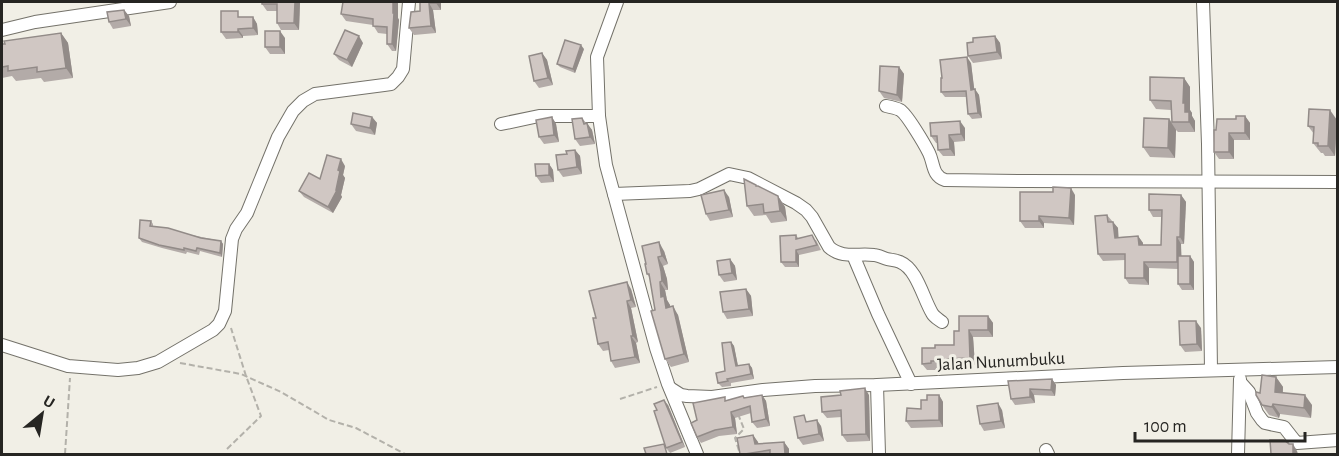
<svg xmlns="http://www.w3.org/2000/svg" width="1339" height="456" font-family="'Alegreya Sans',sans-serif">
  <rect width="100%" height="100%" fill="#f1efe6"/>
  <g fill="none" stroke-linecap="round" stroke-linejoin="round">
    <g stroke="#74726a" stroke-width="14">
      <g id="street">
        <polyline points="617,2 597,57 599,116 606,165 656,348 668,384 697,454"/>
        <polyline points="1203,2 1208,144 1211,370"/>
        <polyline points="2,30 35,22 170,2"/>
        <path d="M886,106C891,107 896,108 900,110C907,114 925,145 929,153C934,163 932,176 945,180L1025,181L1338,182"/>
        <polyline points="501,124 539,116 599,116"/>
        <path d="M614,194L690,191L699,189L729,174L748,178L796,203L806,210L812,217L829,247C842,259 858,253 874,255C878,255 883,258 887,259C891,260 896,260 900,262C917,269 923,298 932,313C934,317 938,319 942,322"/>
        <polyline points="853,255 878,314 911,384"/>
        <polyline points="2,345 68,366 118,370 138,368 158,362 213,330 219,324 225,311 232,239 236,229 247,213 278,137 293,111 303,101 315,94 384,85 391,84 398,77 403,69 409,2"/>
        <polyline points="1240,382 1249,392 1257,413 1262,420 1265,423 1284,427 1295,441 1297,443 1338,440"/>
        <polyline points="877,385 879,454"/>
        <polyline points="670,388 681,395 687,396 712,397 763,390 815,386 877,385 1123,373 1338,367"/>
        <polyline points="1046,450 1048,454"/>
        <polyline points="1238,454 1240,379"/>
      </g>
    </g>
    <g stroke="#b3b1aa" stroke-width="2" stroke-dasharray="6 3" stroke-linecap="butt">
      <polyline points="180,363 241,374 281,392 329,420 356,428 405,454"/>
      <polyline points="620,399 657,387"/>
      <polyline points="738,414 744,429 735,438 740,454"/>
      <polyline points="227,449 261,416 246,376 231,328"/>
      <polyline points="65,454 70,378"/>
    </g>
    <use href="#street" stroke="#fff" stroke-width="12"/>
  </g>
  <g fill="#b3aba8">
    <polygon points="262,2 300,2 299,30 281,30 277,23 277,11 267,11 262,4"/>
    <polygon points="346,2 398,2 398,18 399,20 396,51 392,51 387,44 387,34 378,33 373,25 346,21 341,14"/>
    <polygon points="420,2 441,2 441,10 433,10 436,33 414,35 409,28 420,11"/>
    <polygon points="124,10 129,16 131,26 113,29 109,22"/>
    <polygon points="242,17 253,17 257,24 258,35 243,36 243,38 226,39 221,32"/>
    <polygon points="61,33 68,43 73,78 44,82 41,78 16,81 12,76 2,78 2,44"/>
    <polygon points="995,36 1000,43 1002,59 973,63 968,56 973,42"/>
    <polygon points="285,38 285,54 270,54 265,47"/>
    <polygon points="363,43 352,67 339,60 334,54"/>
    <polygon points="584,49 575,73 560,67 557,64"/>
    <polygon points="542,53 547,60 553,85 539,88 534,81"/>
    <polygon points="971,63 974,89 979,95 982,118 972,119 968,114 966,97 945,97 941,92"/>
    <polygon points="899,67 904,74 902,102 884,98 879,91"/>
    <polygon points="1184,78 1190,87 1190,110 1192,113 1192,116 1195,121 1195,132 1178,132 1176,130 1175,158 1150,157 1143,147 1169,119 1172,122 1171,110 1156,109 1150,100"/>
    <polygon points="1245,116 1250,123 1250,140 1234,140 1234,159 1219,159 1214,152 1216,130 1236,119"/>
    <polygon points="372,117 377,123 375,135 356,131 351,124"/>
    <polygon points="552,117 556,124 559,142 544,144 539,137"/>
    <polygon points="582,118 592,130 595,144 580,146 575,139"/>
    <polygon points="1337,120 1335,156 1325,156 1323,153 1321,153 1313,143 1314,134 1308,126"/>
    <polygon points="965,128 965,141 954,142 955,156 943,156 938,150 938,143 936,143 931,136"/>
    <polygon points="575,150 580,156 582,174 563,177 558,170 567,154"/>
    <polygon points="549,164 553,170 554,182 541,183 536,176"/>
    <polygon points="345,166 343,175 345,178 341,195 342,197 333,213 304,197 299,191"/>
    <polygon points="757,186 778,196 785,207 787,221 771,223 766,215 754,216 747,206"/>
    <polygon points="1053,192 1075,195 1074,225 1044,223 1044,228 1025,228 1020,221"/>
    <polygon points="1181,195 1186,202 1184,244 1181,244 1181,256 1190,256 1194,262 1194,290 1182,290 1178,284 1178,269 1149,268 1149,285 1129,284 1125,278 1125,260 1103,261 1098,254 1107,215 1118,228 1118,237 1138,236 1143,243 1143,245 1161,245 1162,217 1153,217 1149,210"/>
    <polygon points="729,197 733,217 710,221 706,214"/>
    <polygon points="151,221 153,224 153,227 221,241 223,244 222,257 200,251 199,255 187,252 186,254 162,248 142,242 139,238"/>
    <polygon points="796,235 798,238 816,240 821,250 799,255 799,267 785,267 781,262"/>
    <polygon points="664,251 668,264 663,266 667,279 668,290 665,290 667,300 670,305 670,307 678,315 689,362 671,367 665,359 655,310 650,278 647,274 646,264"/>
    <polygon points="730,259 735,266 737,280 724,282 719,275"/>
    <polygon points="631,289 636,307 631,308 638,342 636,343 640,363 615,368 611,361 609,350 603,351 598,344"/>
    <polygon points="746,289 751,296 753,316 727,319 723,312"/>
    <polygon points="988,316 993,323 993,337 973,337 975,365 952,366 952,368 936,368 936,370 927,370 922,364 935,348 954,345 959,331"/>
    <polygon points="1201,328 1202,351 1185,352 1180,345"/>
    <polygon points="731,342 734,346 738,366 749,364 752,368 754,379 731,383 731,386 722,387 718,383 725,371"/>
    <polygon points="1276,377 1283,387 1283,393 1312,405 1311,418 1280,414 1279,418 1269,415 1262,405 1260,393"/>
    <polygon points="1052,379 1056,385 1055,396 1034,395 1035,403 1015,405 1011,399 1008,381"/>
    <polygon points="762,395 766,401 770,426 757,428 752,422 751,413 735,418 737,434 719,436 701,443 697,437 697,420 727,400"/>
    <polygon points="869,395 870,441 847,442 842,435 842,417 827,418 822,412"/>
    <polygon points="939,395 943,402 943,427 911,428 906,421 921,409 927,400"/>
    <polygon points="668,405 685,447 670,453 668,450 669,454 666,446"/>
    <polygon points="1002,410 1005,428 984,431 980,424"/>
    <polygon points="809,421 821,426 824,441 803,445 798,438"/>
    <polygon points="753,435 759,444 784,442 789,449 789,454 740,454"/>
  </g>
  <g fill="#928b88">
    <polygon points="295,2 300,2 299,30 294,23"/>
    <polygon points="393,2 398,2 398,18 399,20 396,51 392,44"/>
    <polygon points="436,2 441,2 441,10 436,3"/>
    <polygon points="429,3 433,10 436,33 431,26"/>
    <polygon points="124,10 129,16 131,26 126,19"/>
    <polygon points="253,17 257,24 258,35 253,28"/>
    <polygon points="238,29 243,36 243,38 238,32"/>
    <polygon points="280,31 285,38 285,54 280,47"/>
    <polygon points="61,33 68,43 73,78 66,68"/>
    <polygon points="359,36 363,43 352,67 347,60"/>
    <polygon points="995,36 1000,43 1002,59 997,52"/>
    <polygon points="581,45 584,49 575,73 573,69"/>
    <polygon points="542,53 547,60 553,85 548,78"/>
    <polygon points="967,57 971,63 975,95 971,90"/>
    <polygon points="899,67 904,74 902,102 897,95"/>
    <polygon points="1184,78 1190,87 1190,110 1192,113 1192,116 1195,121 1195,132 1189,122 1183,103"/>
    <polygon points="975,89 979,95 982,118 978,113"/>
    <polygon points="1330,110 1337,120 1335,156 1328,146"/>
    <polygon points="1245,116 1250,123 1250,140 1245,133"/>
    <polygon points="372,117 377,123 375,135 370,128"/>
    <polygon points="552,117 556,124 559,142 554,135"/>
    <polygon points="1169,119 1176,130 1175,158 1168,148"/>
    <polygon points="960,121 965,128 965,141 961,134"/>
    <polygon points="587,123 592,130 595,144 590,137"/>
    <polygon points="1229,133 1234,140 1234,159 1229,152"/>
    <polygon points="949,135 954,142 955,156 950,149"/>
    <polygon points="575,150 580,156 582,174 577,167"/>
    <polygon points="341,159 345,166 343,175 345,178 341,195 342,197 333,213 328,207 336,190 338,170"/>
    <polygon points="549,164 553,170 554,182 549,175"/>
    <polygon points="1071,188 1075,195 1074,225 1069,218"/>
    <polygon points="724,190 729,197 733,217 729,210"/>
    <polygon points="1181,195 1186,202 1184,244 1180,237"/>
    <polygon points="778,196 785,207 787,221 780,211"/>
    <polygon points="1039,216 1044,223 1044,228 1039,221"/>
    <polygon points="1113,222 1118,228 1119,244 1115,238"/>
    <polygon points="1138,236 1143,243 1143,252 1139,245"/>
    <polygon points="1177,237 1181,244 1182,269 1177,262"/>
    <polygon points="221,241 223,244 222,257 220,253"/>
    <polygon points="659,242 664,251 668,264 662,256"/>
    <polygon points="796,250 799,255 799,267 796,262"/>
    <polygon points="1190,256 1194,262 1194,290 1190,284"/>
    <polygon points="658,257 663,266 667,279 668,290 662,281"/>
    <polygon points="730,259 735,266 737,280 732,273"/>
    <polygon points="1144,262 1149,268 1149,285 1144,278"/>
    <polygon points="627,282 631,289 636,307 631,300"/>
    <polygon points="660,282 665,290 667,300 670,305 672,316 666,308 661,297"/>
    <polygon points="746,289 751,296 753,316 749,309"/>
    <polygon points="627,301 631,308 638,342 633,336"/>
    <polygon points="673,306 678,315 689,362 684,354"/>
    <polygon points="988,316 993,323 993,337 988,330"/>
    <polygon points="1196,321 1201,328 1202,351 1197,344"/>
    <polygon points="969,330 973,337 975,365 970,358"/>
    <polygon points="631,336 636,343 640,363 635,357"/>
    <polygon points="731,342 734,346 739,371 736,366"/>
    <polygon points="947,359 952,366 952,368 947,361"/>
    <polygon points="749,364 752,368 754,379 751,374"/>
    <polygon points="1276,377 1283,387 1282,402 1275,392"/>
    <polygon points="1052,379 1056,385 1055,396 1051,390"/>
    <polygon points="865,388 869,395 870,441 866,434"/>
    <polygon points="1030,389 1034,395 1035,403 1030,397"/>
    <polygon points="762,395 766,401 770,426 766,419"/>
    <polygon points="939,395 943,402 943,427 939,420"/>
    <polygon points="1305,395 1312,405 1311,418 1304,408"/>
    <polygon points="664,400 668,405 685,447 682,442"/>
    <polygon points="998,403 1002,410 1005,428 1001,421"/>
    <polygon points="1273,404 1280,414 1279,418 1272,407"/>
    <polygon points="731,412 735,418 737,434 733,427"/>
    <polygon points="817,420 821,426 824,441 819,434"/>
    <polygon points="753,435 758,442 760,451 755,444"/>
    <polygon points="784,442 789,449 789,454 785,454"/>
    <polygon points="1293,444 1297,451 1298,454 1293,454"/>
  </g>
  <g fill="#d0c7c3" stroke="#928b88" stroke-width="1.5">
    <polygon points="262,2 295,2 294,23 277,23 277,4 262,4"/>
    <polygon points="343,2 393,2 393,13 394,13 392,44 387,44 387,27 373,26 373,19 341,14"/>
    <polygon points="420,2 436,2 436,3 429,3 431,26 409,28 411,12 420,11"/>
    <polygon points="124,10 126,19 109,22 107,12"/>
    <polygon points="221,11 238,11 238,17 253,17 253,28 238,29 238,32 221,32"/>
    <polygon points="345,30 359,36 347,60 334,54"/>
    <rect x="265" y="31" width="15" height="16"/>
    <polygon points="61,33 66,68 37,72 37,67 8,71 8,66 2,67 2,44 5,44 4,41"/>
    <polygon points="995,36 997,52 968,56 967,43 973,42 973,38"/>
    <polygon points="565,40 581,45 573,69 557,64"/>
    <polygon points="542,53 548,78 534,81 529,56"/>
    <polygon points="967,57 971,90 975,89 978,113 968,114 966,91 941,92 941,78 942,78 940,60"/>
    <polygon points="880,66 899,67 897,95 879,91"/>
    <polygon points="1150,77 1184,78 1183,103 1185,103 1185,112 1189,112 1189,122 1172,122 1171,101 1150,100"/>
    <polygon points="1309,109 1330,110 1328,146 1318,146 1318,143 1313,143 1314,127 1308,126"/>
    <polygon points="353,113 372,117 370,128 351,124"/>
    <polygon points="1236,116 1245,116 1245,133 1229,133 1229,152 1214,152 1214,130 1216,130 1217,119 1236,119"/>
    <polygon points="552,117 554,135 539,137 536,120"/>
    <polygon points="582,118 584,124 587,123 590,137 575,139 572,119"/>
    <polygon points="1144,118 1169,119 1168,148 1143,147"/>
    <polygon points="960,121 961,134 949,135 950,149 938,150 937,136 931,136 930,123"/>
    <polygon points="575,150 577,167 558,170 556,155 567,154 566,151"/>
    <polygon points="327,155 341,159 338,170 340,171 336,190 337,190 328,207 299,191 309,173 320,179"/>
    <polygon points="535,164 549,164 549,175 536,176"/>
    <polygon points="744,179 756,185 756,186 758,186 778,196 780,211 764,213 763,204 747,206"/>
    <polygon points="1053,187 1071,188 1069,218 1039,216 1039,221 1020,221 1020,192 1053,192"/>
    <polygon points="724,190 729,210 706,214 701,195"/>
    <polygon points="1149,194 1181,195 1180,237 1177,237 1177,262 1144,262 1144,278 1125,278 1125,254 1098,254 1095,216 1107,215 1108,222 1113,222 1115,238 1138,236 1139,245 1161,245 1162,210 1149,210"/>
    <polygon points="140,220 151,221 150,226 168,228 201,238 221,241 220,253 197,248 196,251 184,248 184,250 159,245 139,238"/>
    <polygon points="796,235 796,239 812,235 817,245 796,250 796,262 781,262 780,236"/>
    <polygon points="659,242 662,256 658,257 661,271 662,281 660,282 661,297 664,296 666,308 673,306 684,354 665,359 651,311 655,310 649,274 647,274 645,264 646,264 642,246"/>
    <rect x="1178" y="256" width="12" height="28"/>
    <polygon points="730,259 732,273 719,275 717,261"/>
    <polygon points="627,282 631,300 627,301 633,336 631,336 635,357 611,361 608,342 598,344 593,318 596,318 589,291"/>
    <polygon points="746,289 749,309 723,312 720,292"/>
    <polygon points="959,316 988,316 988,330 969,330 970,358 947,359 947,361 931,361 931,363 922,364 922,348 935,348 935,345 954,345 954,331 959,331"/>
    <polygon points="1179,321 1196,321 1197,344 1180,345"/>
    <polygon points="731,342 736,366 749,364 751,374 727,379 728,381 718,383 716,373 725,371 722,343"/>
    <polygon points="1262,375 1276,377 1275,392 1305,395 1304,408 1273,404 1272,407 1262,405 1256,395 1256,392 1260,393"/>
    <polygon points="1052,379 1051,390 1030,389 1030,397 1011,399 1008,381"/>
    <polygon points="865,388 866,434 842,435 841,410 822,412 821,397 841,395 840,391"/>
    <polygon points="762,395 766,419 752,422 750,406 731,412 733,427 715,430 697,437 691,423 697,420 693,403 725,397 725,401 743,396 744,398"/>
    <polygon points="927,395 939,395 939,420 906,421 907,408 921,409 921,400 927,400"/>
    <polygon points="664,400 682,442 666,448 654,411 657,410 654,404"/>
    <polygon points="998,403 1001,421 980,424 977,406"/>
    <polygon points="804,415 806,422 817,420 819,434 798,438 794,417"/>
    <polygon points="753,435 755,444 784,442 785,454 770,454 770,450 745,454 740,454 737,438"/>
    <polygon points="1270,440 1284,440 1289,444 1293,444 1293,454 1271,454"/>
    <polygon points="664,444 667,454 646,454 644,448"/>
  </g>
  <g text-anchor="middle" stroke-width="6" stroke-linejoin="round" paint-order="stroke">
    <g font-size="18" fill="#262522" stroke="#f1efe6">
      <text transform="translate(1001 361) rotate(-3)" y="6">Jalan Nunumbuku</text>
    </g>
  </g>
  <rect width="1339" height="456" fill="none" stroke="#262522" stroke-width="6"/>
  <g transform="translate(42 414) rotate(30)" stroke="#f1efe6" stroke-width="4.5" paint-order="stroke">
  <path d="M0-4.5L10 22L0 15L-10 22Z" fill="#262522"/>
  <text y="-9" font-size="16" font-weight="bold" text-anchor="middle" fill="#262522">U</text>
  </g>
  <path d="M1135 432v9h170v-9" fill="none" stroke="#262522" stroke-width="3"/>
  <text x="1144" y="432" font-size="18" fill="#262522" stroke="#f1efe6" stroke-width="4.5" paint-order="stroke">100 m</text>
</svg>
